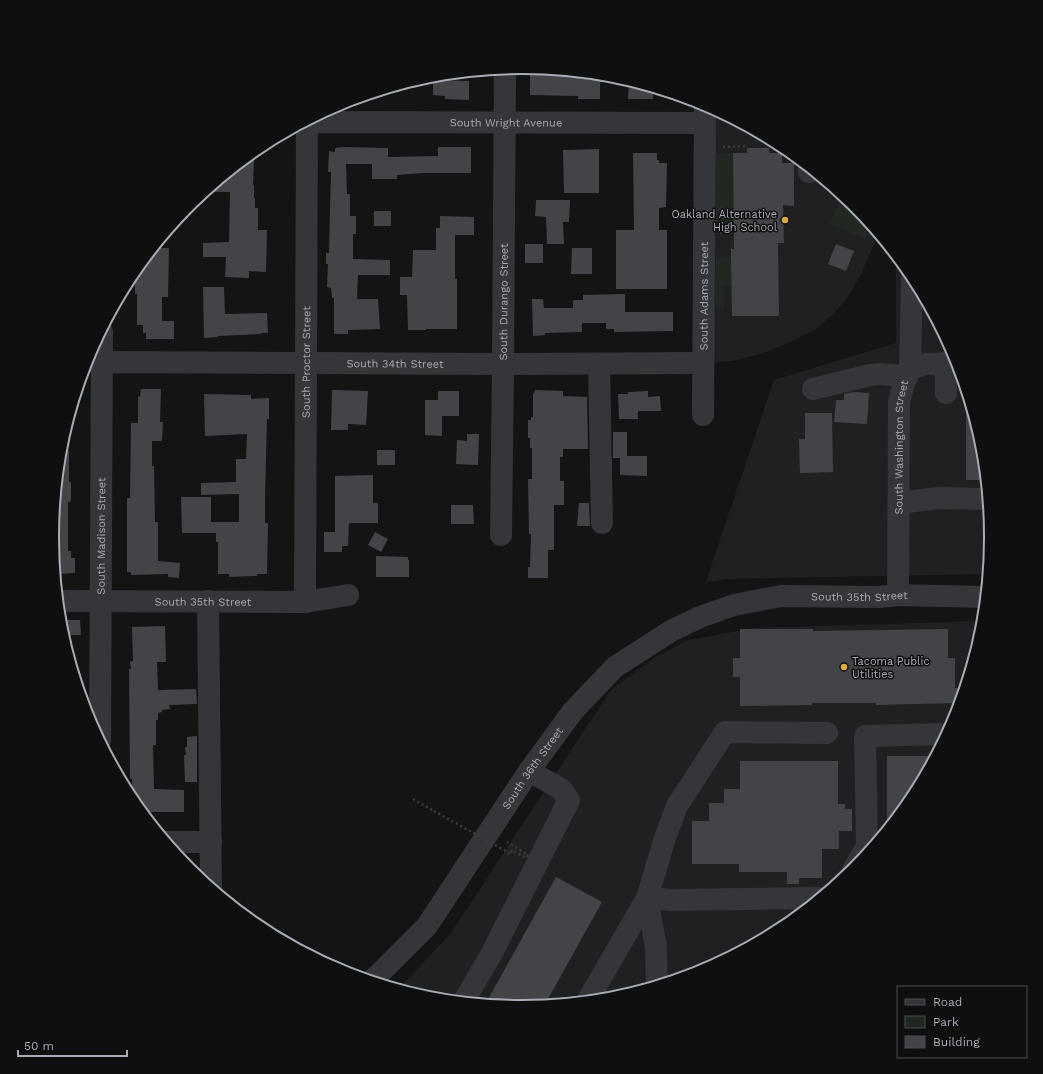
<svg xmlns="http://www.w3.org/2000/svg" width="1043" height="1074" font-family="'Work Sans',sans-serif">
  <rect width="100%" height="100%" fill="#141415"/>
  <g fill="#202022">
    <polygon points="705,105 783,147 854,205 878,235 861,274 847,298 835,312 816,329 788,343 764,353 733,361 703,363"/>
    <polygon points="896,257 912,276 955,358 982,446 991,537 987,574 728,579 706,582 774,380 896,343"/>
    <polygon points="983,621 982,629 955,717 912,798 853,869 782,927 701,971 613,998 521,1006 430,997 399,988 451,933 610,691 654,658 688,640 754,628"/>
  </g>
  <g fill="#202821">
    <polygon points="733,153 734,231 716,231 716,154"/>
    <polygon points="838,204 860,213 870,225 864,238 830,224"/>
    <polygon points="716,257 728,257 728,260 731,260 731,286 724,286 724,309 716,308"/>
  </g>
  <g fill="#434448">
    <polygon points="534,71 564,72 600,75 600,99 578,99 578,96 530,95 530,74 534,74"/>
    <polygon points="433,80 469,81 469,100 445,99 445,96 433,95"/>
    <polygon points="629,81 653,89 653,99 628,99"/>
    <polygon points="343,147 388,148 388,157 438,156 438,147 471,147 471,173 423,173 397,175 397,179 372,179 372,164 346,164 347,194 350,194 350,216 356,216 356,234 353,234 353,259 390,260 390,275 358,275 357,299 378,299 380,329 348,330 348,334 334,334 334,298 332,298 331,288 327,287 328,264 326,264 326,253 329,253 330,209 331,172 328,172 329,151 335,152 335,148"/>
    <polygon points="747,148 769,148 769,153 782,153 782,163 794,163 794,206 783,205 784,243 778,243 779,316 732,316 731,260 731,249 734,249 733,153 747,153"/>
    <polygon points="599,149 599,193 564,193 563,150"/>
    <polygon points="633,153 657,153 657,160 659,160 659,163 667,163 666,207 659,208 659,230 667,230 667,289 616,289 616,230 634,230"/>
    <polygon points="245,159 254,160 253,185 254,185 254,198 255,198 255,208 258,208 258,230 267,230 266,272 249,271 249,278 225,277 226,257 203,257 203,243 229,242 230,192 206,192"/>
    <polygon points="536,200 570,200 569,222 563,222 564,244 547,244 546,217 535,216"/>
    <rect x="374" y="211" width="17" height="15"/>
    <polygon points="440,216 474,217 474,235 455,235 455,279 457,279 457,329 426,329 426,330 408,330 407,295 400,295 400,277 412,277 413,250 436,250 436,228 440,228"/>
    <rect x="525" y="244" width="18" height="19"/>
    <polygon points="836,244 854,251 846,271 828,264"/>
    <polygon points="154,248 169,248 168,297 162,297 162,321 174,321 174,339 146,339 146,333 143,333 143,325 137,325 137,294 135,294 135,272"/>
    <polygon points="572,248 592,248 592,274 571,274"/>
    <polygon points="203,287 224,287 225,314 267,313 268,333 261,333 261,334 218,336 218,337 204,338"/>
    <polygon points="625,294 625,312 673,312 673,331 614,332 614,329 606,329 606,323 582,323 582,332 545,333 545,335 533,336 532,299 543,299 544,308 573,308 573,301 574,301 574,300 583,300 583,295"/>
    <polygon points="141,389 161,389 160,422 163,422 162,441 152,441 152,466 154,466 155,522 158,522 158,561 180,563 179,578 168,577 168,574 131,575 131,572 127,572 127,498 130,498 131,423 138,423 138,396 140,397"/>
    <polygon points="332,390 368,391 366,425 348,424 348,430 331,430"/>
    <polygon points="535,390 563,391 563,396 587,397 588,449 563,449 563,457 560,457 560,481 564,481 564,505 554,505 554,550 548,550 548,578 528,578 528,567 530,567 531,534 529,534 528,479 532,479 532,448 530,448 530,438 528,438 528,420 531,420 531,417 533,417 533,394 534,394"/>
    <polygon points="438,391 459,391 459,416 442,416 442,436 425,435 425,400 438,400"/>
    <polygon points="648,391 648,397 660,396 661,411 638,411 638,419 619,419 618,394 628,394 628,392"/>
    <polygon points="854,392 869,393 867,424 834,422 836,400 844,400 844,394"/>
    <polygon points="204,394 251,395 251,399 269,398 269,419 267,419 265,496 265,523 268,523 267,574 257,574 257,576 229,577 229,574 218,574 218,542 216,542 216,533 182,533 181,497 211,497 211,522 239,522 239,494 201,495 201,483 236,482 236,459 246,459 247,434 205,436"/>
    <polygon points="969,402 982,446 985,480 966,480 966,403"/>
    <polygon points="805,413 832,413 833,472 800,473 799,439 805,439"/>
    <polygon points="613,432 627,432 627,456 647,456 647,476 620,475 620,458 613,458"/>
    <polygon points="467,434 479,434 478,465 456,464 457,440 467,441"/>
    <rect x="377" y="450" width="18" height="15"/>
    <polygon points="60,451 69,451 69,482 71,482 71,499 70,502 68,502 68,551 71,551 71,558 75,558 75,573 56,574 52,537"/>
    <polygon points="373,475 373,503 378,503 378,523 349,523 348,546 342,546 342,552 324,552 324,532 335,532 335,476"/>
    <polygon points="579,503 589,503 590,526 577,526"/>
    <polygon points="451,505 473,505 474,524 451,524"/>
    <polygon points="375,532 388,539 381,552 368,545"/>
    <polygon points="376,556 408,557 408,560 409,560 409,577 376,577"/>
    <polygon points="60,620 80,620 81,635 63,635"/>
    <polygon points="165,626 166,662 157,662 158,690 196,689 197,704 169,705 170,709 162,710 162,712 158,713 158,720 156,720 156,745 153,745 154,789 184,790 184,812 143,812 132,798 132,779 130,779 130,775 129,669 131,669 130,661 133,661 132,627"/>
    <polygon points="740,629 813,629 813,631 948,629 948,658 955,658 955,688 964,688 959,703 876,705 876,703 812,703 812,705 740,706 740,677 733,677 733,658 740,658"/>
    <polygon points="197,736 197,782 185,782 184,755 186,755 185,747 187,747 187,737"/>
    <polygon points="887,756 934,756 912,798 887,828"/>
    <polygon points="740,761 838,761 838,804 845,804 845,809 852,809 852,831 839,831 839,849 822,849 822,878 799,878 799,884 787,884 787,872 739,872 739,864 692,864 692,821 709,821 709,803 724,803 724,789 740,789"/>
    <polygon points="556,877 602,902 558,981 545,1004 521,1006 486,1003"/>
  </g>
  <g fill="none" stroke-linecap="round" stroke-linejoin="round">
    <g stroke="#3b3d41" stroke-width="2.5" stroke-dasharray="2 3" stroke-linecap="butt">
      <polyline points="723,147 748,146"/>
      <polyline points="720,233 731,232"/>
      <polyline points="413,799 434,811"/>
    </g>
    <g stroke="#35363a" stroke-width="22">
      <polyline points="809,168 809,172"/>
      <path id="s1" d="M86,362L503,364L703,363"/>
      <polyline points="599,364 602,523"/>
      <polyline points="910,370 924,364 957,363"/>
      <polyline points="813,389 870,375 882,374 907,377"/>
      <polyline points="946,393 946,363"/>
      <path id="s2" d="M703,415L705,105"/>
      <polyline points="899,503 939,498 987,499"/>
      <path id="s3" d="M501,535L503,364L505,69"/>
      <path id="s4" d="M898,595L899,402L904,382L910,370L912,276"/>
      <path id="s5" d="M58,601L305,602L348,595"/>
      <polyline points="208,601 211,887"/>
      <path id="s6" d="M305,602L307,122L705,123"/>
      <path id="s7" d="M100,740L102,332"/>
      <polyline points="167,842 211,842"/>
      <polyline points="853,870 867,846 865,736 946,734"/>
      <polyline points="647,898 672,900 818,898"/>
      <polyline points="647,898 656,947 657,984"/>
      <path id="s8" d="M372,980L379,974L427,926L529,771L573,711L615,667L671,631L700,617L734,605L781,596L879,597L898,595L985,597"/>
      <polyline points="588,1000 647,898 665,838 677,806 725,732 827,733"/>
      <polyline points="464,1001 492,953 569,800 561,789 529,771"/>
    </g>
    <polyline stroke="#3b3d41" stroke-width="2.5" stroke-dasharray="2 3" stroke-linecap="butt" points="434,811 511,854 512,850 526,858 528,855 507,842"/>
  </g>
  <g fill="#dfa942" stroke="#0f0f10" stroke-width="1.5">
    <circle cx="785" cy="220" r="4"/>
    <circle cx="844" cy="667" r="4"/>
  </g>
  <g text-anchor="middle" stroke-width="3" stroke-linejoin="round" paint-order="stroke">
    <g font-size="11" fill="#a7abb4" stroke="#0f0f10">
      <text dy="4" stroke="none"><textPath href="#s6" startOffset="679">South Wright Avenue</textPath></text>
      <text dy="4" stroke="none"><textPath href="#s2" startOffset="119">South Adams Street</textPath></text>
      <text dy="4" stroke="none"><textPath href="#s3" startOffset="233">South Durango Street</textPath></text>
      <text dy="4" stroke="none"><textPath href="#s6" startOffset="240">South Proctor Street</textPath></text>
      <text dy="4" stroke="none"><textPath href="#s1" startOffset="309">South 34th Street</textPath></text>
      <text dy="4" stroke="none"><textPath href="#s4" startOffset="148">South Washington Street</textPath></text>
      <text dy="4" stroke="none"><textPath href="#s7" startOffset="204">South Madison Street</textPath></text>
      <text dy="4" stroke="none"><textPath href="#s8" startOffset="659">South 35th Street</textPath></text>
      <text dy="4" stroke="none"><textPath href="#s5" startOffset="145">South 35th Street</textPath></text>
      <text dy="4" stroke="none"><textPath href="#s8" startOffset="267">South 36th Street</textPath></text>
    </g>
    <g font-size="11" fill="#a7abb4" stroke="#0f0f10" text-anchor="end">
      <text x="777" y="218">Oakland Alternative<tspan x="777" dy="13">High School</tspan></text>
      <text x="852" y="665" text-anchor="start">Tacoma Public<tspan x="852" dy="13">Utilities</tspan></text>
    </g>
  </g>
  <path d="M0 0H1043V1074H0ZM521 74H522A462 462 0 0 1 984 536V538A462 462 0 0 1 522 1000H521A462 462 0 0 1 59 538V536A462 462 0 0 1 521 74Z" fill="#0f0f10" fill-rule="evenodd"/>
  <path fill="none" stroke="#a7abb4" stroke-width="2" d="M521 74H522A462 462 0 0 1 984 536V538A462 462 0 0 1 522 1000H521A462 462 0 0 1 59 538V536A462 462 0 0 1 521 74Z"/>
  <rect x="897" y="986" width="130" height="72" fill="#0f0f10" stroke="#4c4d52"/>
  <rect x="905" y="999" width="20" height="6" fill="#35363a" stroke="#4c4d52"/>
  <text x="933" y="1006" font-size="12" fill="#a7abb4">Road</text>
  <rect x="905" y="1016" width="20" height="12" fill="#202821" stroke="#4c4d52"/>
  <text x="933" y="1026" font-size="12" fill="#a7abb4">Park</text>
  <rect x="905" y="1036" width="20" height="12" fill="#434448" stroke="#4c4d52"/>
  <text x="933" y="1046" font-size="12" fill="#a7abb4">Building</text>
  <path d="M18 1050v6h109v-6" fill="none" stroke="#a7abb4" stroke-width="2"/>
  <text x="24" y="1050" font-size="12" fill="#a7abb4" stroke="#0f0f10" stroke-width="3" paint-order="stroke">50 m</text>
</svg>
